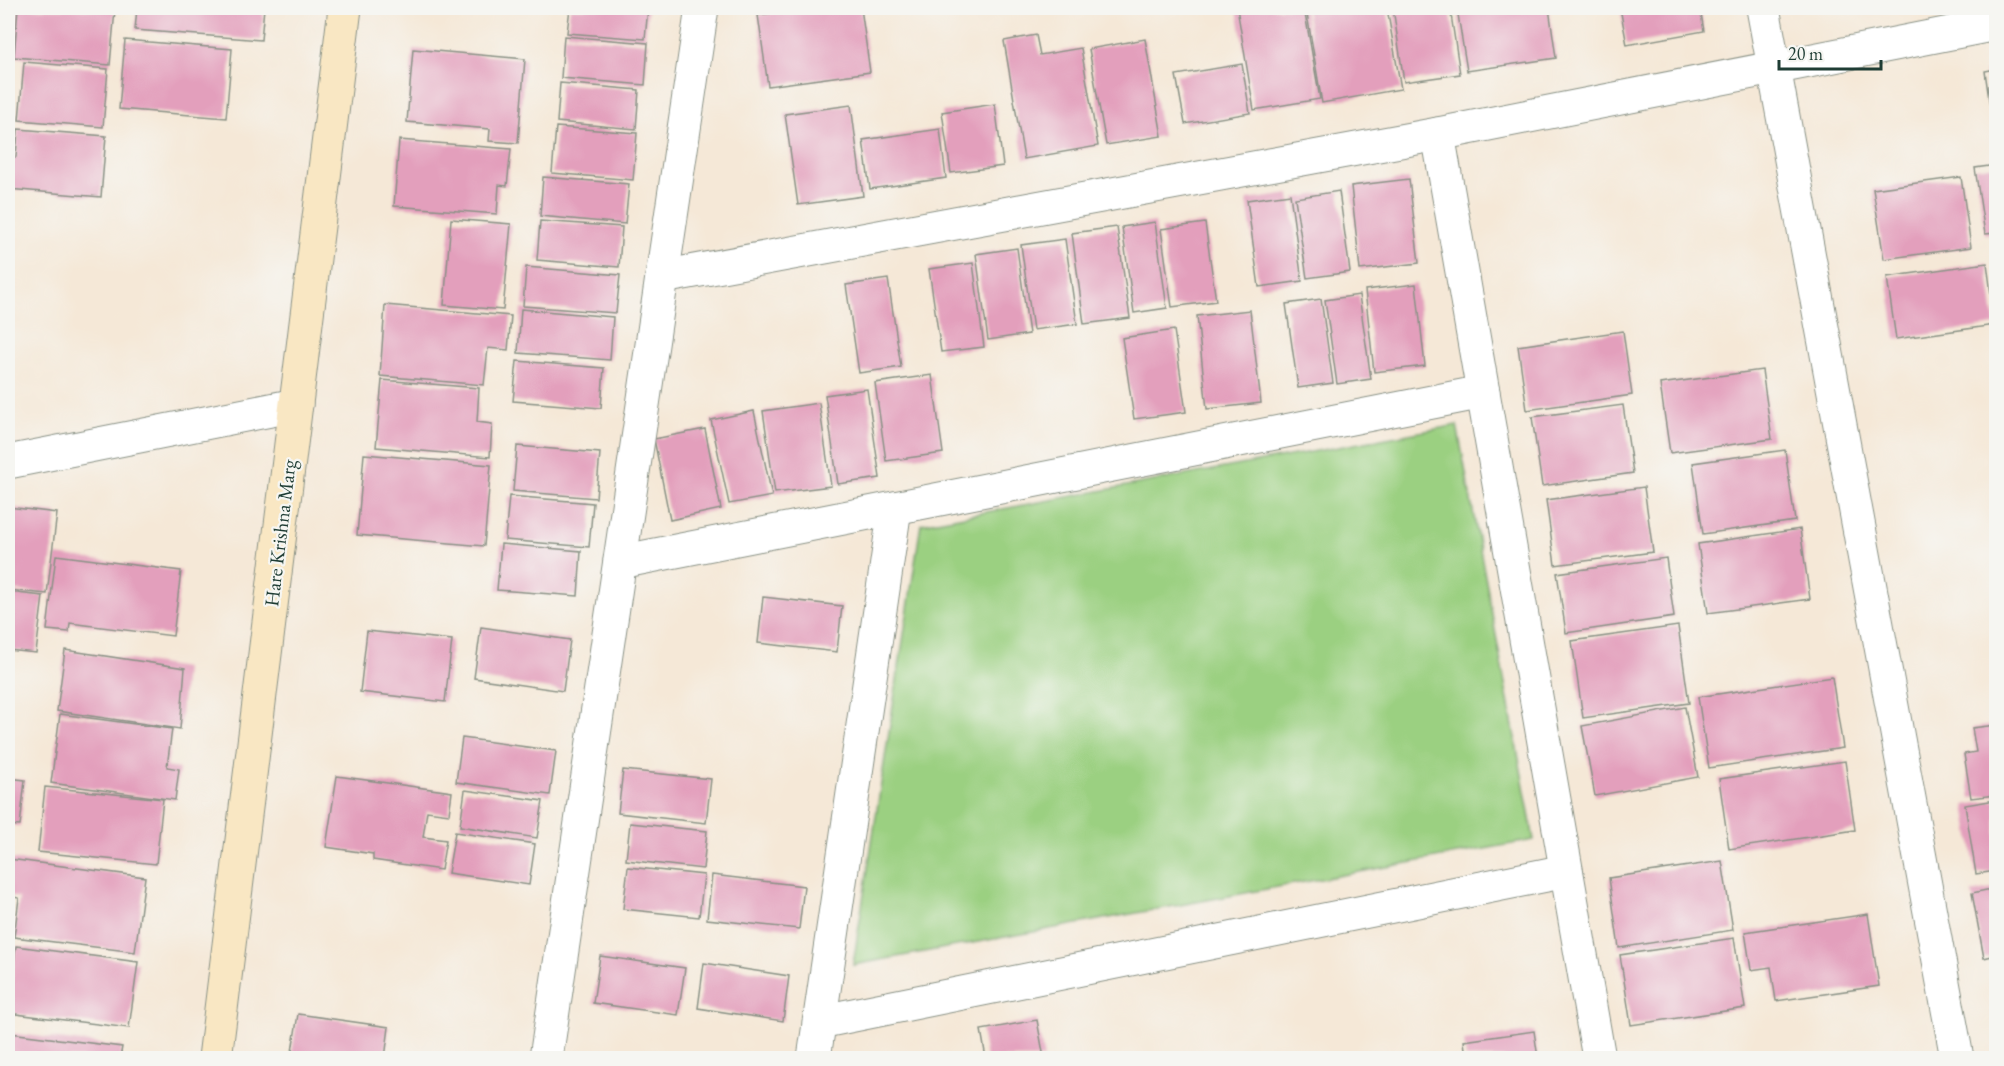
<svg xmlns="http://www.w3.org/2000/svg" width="2004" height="1066" font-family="'EB Garamond',serif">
  <rect width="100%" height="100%" fill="#f6f6f2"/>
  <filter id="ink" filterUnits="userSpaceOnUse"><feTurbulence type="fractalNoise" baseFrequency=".0167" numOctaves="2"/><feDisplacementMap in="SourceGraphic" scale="12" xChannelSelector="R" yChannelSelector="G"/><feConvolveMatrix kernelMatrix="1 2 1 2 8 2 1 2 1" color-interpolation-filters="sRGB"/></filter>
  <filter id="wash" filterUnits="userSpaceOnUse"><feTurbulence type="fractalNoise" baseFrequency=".008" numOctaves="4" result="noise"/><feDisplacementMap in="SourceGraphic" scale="24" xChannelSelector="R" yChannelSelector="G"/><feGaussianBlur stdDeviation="1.35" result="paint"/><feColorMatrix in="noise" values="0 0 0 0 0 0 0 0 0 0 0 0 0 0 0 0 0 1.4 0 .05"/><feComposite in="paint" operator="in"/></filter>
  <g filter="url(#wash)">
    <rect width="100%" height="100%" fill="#f5e8d7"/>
    <polygon fill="#9bd081" stroke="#5d865a" stroke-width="1.5" points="1457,425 1534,840 853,965 921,524"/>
    <g id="blocks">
      <g fill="#e39fbc">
        <polygon points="18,8 115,10 110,65 14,57"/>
        <polygon points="137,8 264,8 261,40 135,30"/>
        <polygon points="570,8 648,8 645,39 567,33"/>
        <polygon points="811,8 861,8 870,72 768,86 758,15"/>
        <polygon points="1237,8 1304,8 1320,99 1254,110"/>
        <polygon points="1306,8 1387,8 1401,89 1322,103"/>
        <polygon points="1393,8 1450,8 1460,74 1404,82"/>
        <polygon points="1457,8 1549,8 1556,58 1467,71"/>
        <polygon points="1620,8 1700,8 1704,31 1627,45"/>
        <polygon points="1036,35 1040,55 1081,48 1098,146 1024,159 1004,41"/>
        <polygon points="564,36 648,43 645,85 561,78"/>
        <polygon points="1145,39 1162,136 1106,145 1089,49"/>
        <polygon points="125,40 232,49 226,118 119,109"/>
        <polygon points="413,49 525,59 518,143 489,141 490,129 407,122"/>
        <polygon points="24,62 108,69 103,127 19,120"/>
        <polygon points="1242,64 1250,113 1185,124 1176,75"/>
        <polygon points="1996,69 1996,143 1995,143 1985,71"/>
        <polygon points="560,83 639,90 636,129 557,122"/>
        <polygon points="995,104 1003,166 951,173 942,112"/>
        <polygon points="851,105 863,196 798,205 785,114"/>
        <polygon points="556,127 637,133 633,180 552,173"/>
        <polygon points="18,129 106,136 101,197 8,189 8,156 16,157"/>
        <polygon points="940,129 946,178 870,189 863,140"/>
        <polygon points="399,140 511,149 507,186 499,185 497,214 394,206"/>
        <polygon points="1996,165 1996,233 1985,234 1975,168"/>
        <polygon points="543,177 629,184 625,224 540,216"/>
        <polygon points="1961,177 1971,247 1884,259 1873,189"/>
        <polygon points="1409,179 1419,263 1360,270 1351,186"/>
        <polygon points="1339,191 1350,272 1307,278 1295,198"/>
        <polygon points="1290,194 1302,281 1259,287 1247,200"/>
        <polygon points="451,219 511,224 503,310 444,305"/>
        <polygon points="540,221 622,227 619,267 537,260"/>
        <polygon points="1155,222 1167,308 1134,313 1122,227"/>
        <polygon points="1205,223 1216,301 1172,307 1161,229"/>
        <polygon points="1117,227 1130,318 1084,324 1072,233"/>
        <polygon points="1065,239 1077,324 1033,330 1021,245"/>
        <polygon points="1017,248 1029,334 988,340 976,254"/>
        <polygon points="973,263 984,347 941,352 929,269"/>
        <polygon points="1987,263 1995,325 1896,339 1887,277"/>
        <polygon points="526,267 620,275 616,313 523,306"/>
        <polygon points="888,279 901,367 859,373 846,285"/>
        <polygon points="1416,284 1425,366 1374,372 1365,290"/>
        <polygon points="1359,295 1371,379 1337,384 1325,300"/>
        <polygon points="1321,299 1333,383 1298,388 1286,304"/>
        <polygon points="385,305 511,316 508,350 488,348 484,385 380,376"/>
        <polygon points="521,309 613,317 610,360 518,353"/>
        <polygon points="1250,310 1261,403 1207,409 1197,316"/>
        <polygon points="1174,330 1186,412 1134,419 1122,338"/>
        <polygon points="1623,331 1632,395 1527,410 1518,346"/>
        <polygon points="517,361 604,368 601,408 513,401"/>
        <polygon points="1762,370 1772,439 1670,453 1660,384"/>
        <polygon points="932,375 943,453 886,461 875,383"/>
        <polygon points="382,380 479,388 477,422 492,424 490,457 376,447"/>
        <polygon points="867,389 880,478 838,484 825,395"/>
        <polygon points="819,403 831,486 775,493 763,411"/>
        <polygon points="1623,405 1633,473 1542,486 1532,417"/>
        <polygon points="754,411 772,496 729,504 711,420"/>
        <polygon points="705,429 721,509 670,520 654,439"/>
        <polygon points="517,446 600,453 596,498 513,491"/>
        <polygon points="1785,450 1795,521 1703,534 1693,463"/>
        <polygon points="364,454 491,465 484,546 357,535"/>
        <polygon points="1644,487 1653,552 1555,565 1546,500"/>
        <polygon points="509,496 593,503 589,547 505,540"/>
        <polygon points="8,507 57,513 47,594 8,590"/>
        <polygon points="1800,529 1810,599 1708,613 1698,544"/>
        <polygon points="501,544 581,551 578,596 497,590"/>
        <polygon points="56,555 181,571 173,636 70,623 69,632 47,630"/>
        <polygon points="1666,558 1674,617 1566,633 1557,573"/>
        <polygon points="8,592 43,596 36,653 8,650"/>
        <polygon points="763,597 842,606 837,652 758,643"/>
        <polygon points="1678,626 1689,703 1583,718 1572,641"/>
        <polygon points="481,627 570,640 563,691 474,678"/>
        <polygon points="367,631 452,640 445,702 360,692"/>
        <polygon points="65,650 185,668 180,729 57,711"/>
        <polygon points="1832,677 1843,748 1709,768 1698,697"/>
        <polygon points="1685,707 1698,777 1595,796 1582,726"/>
        <polygon points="60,714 172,729 167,767 179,769 175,800 51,783"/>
        <polygon points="1996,725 1996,795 1971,798 1964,754 1976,752 1972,728"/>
        <polygon points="462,738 556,751 550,795 456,782"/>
        <polygon points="1845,761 1855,830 1729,849 1719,779"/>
        <polygon points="623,770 711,779 706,823 618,813"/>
        <polygon points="337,776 452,792 449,814 427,811 423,837 446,840 441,870 373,860 373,854 326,847"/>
        <polygon points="8,778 25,780 20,826 8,825"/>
        <polygon points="45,787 163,799 156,864 38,852"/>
        <polygon points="465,790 543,801 537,838 460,826"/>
        <polygon points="1996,800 1996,871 1976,874 1965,805"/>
        <polygon points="630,823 707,831 703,869 626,860"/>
        <polygon points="455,832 535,844 529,885 448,873"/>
        <polygon points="9,859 145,877 135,952 14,937 19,898 8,896"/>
        <polygon points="1722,861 1733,930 1619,948 1609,878"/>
        <polygon points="628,867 704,875 699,917 623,909"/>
        <polygon points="712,875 804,886 799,929 707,919"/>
        <polygon points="1996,888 1996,955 1984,958 1972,893"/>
        <polygon points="1868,914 1879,986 1776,1001 1771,967 1751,970 1745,932"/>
        <polygon points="1734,938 1745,1008 1631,1025 1620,955"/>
        <polygon points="16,946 138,962 129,1028 8,1013"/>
        <polygon points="600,956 685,968 678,1015 593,1003"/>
        <polygon points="704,963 789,976 783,1021 698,1008"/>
        <polygon points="298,1014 389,1027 385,1058 291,1058"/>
        <polygon points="1037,1020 1044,1058 986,1058 981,1030"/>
        <polygon points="1534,1031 1538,1058 1466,1058 1464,1041"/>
        <polygon points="10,1033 122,1047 120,1058 8,1058"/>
      </g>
    </g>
  </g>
  <g filter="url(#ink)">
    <use href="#blocks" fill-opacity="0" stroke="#8a9286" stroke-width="1.5"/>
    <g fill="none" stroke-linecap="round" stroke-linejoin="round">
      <g stroke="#8a9286" stroke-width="35">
        <g id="street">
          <polyline points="1763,8 1957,1058"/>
          <polyline points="1438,134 1599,1058"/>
          <polyline points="662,277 1438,134 1996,24"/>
          <polyline points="8,462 296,405"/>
          <polyline points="620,562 1483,392"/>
          <polyline points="819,1022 1566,871"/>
          <polyline points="546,1058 702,8"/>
          <polyline points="814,1058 895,508"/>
        </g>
      </g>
      <g stroke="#8a9286" stroke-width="35">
        <polyline id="secondary" points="215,1058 345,8"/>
      </g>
      <use href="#street" stroke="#fff" stroke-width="33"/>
      <use href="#secondary" stroke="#f9e7c3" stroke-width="33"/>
    </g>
  </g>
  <g text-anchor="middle" stroke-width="4.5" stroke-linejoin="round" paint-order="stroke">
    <g font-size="20" fill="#1f3d34" stroke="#f6f6f2">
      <text transform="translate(280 533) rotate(-83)" y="7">Hare Krishna Marg</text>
    </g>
  </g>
  <rect width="2004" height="1066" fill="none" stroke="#f6f6f2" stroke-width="30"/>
  <path d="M1779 60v9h102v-9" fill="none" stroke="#1f3d34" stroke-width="3"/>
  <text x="1788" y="60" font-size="18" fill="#1f3d34" stroke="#f6f6f2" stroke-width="4.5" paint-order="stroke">20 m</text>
</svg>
